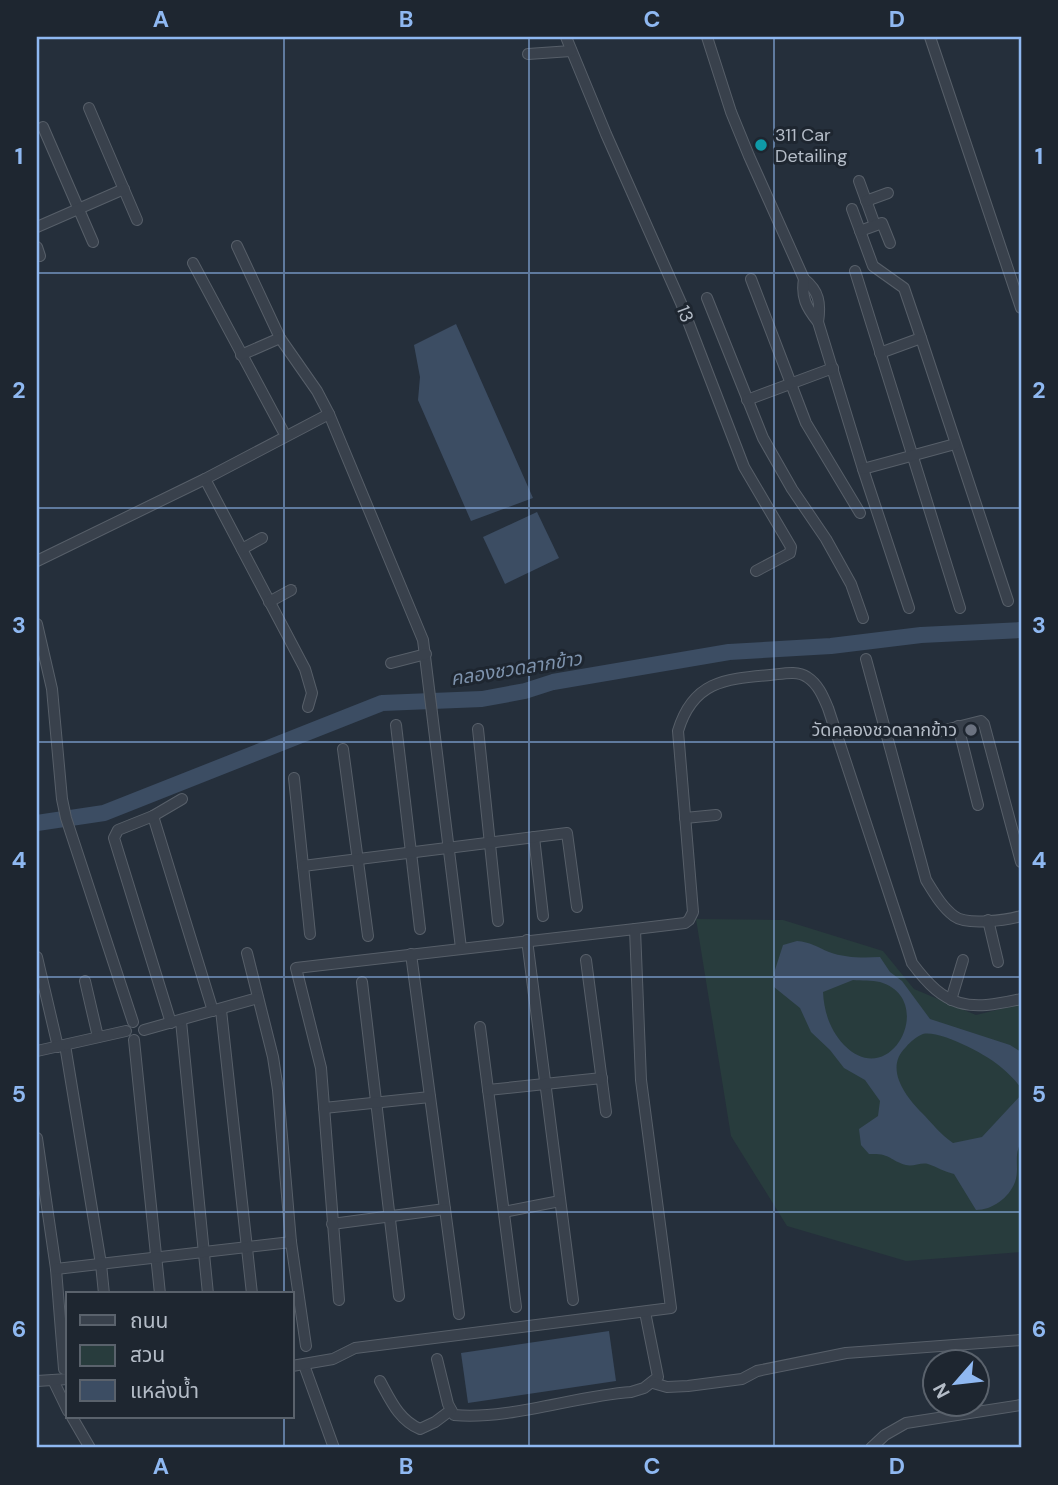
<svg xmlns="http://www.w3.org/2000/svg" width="1058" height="1485" font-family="'DM Sans','Noto Sans Thai',sans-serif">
  <rect width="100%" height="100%" fill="#252f3b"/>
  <polygon fill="#283c3d" points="696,919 783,920 883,951 914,989 976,1015 1021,1004 1021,1252 906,1261 787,1226 731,1136"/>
  <g fill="#3c4d63" fill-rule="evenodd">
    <polygon points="456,324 533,498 471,521 418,400 420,377 414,345"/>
    <polygon points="537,512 559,558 505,584 483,537"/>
    <path d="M797,941C810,942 817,947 829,952C845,958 863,958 880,957L890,972L902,981L930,1019L1010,1045L1021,1052V1088C1016,1081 1009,1074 1002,1068C989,1056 941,1030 923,1034C917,1036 910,1042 906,1047C884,1068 905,1096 922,1113C932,1123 940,1134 953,1143L982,1137L1021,1095V1143C1013,1155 1020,1169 1015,1182C1009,1198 992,1210 976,1210L954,1174C945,1172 937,1167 928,1164C921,1162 913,1167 906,1165C889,1160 891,1153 869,1154L861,1145L859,1129L878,1116L880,1101L865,1080L844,1068L830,1050L811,1032L800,1008L774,987V973L783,945ZM853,980C861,981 872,980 880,982C938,999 891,1093 844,1045C830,1030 824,1012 823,992Z"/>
    <polygon points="609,1331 616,1381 468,1403 461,1353"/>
  </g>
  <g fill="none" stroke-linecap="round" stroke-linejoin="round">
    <polyline stroke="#3c4d63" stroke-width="16" points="37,823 104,813 382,703 482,699 525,691 553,682 729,652 831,646 921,635 1021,630"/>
    <g stroke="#575f69" stroke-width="12">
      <g id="minor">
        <polyline points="566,37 606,134 681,303 744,467 791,547 790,553 756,571"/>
        <path d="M707,37L731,112L749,156L804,279C819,291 821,303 818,322"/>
        <polyline points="930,37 1021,308"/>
        <polyline points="528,54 571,51"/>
        <polyline points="89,108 137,220"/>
        <polyline points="43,127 93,242"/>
        <polyline points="859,181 875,225"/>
        <polyline points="866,201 888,193"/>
        <polyline points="852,209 873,266 904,288 921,338 880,353"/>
        <polyline points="37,227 124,189"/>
        <polyline points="860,231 882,223 890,243"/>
        <polyline points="237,246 280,338 317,391 329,414 423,640 461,948"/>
        <polyline points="37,247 40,256"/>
        <polyline points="193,263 283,431"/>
        <polyline points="855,271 960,608"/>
        <polyline points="751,279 806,423 860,513"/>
        <path d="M804,279C801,297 806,307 818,322L863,469L909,608"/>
        <polyline points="707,298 763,438 792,489 826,539 851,584 863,618"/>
        <polyline points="921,338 1008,601"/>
        <polyline points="241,355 280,338"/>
        <polyline points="747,400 833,368"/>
        <polyline points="863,469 955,444"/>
        <polyline points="205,479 305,669 312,693 308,707"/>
        <polyline points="242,549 262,538"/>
        <polyline points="37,561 205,479 329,414"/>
        <polyline points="269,602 291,590"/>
        <polyline points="37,624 52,689 62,799 66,818 133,1022"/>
        <path d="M866,659L926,880C934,893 942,907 954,916C967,926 1007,920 1021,916"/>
        <polyline points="391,663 426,654"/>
        <polyline points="396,725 420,929"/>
        <polyline points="958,726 978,805"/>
        <polyline points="478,729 498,921"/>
        <polyline points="937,732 981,721 984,724 1021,862"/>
        <polyline points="343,749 368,936"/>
        <polyline points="294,778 310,934"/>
        <polyline points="153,816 213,1011"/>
        <polyline points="685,818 716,815"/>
        <polyline points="534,837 543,916"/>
        <polyline points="303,866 567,833 577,907"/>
        <polyline points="988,920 998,962"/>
        <polyline points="527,940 573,1300"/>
        <polyline points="247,953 273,1057 278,1090 291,1242 306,1346"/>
        <polyline points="411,954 459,1314"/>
        <polyline points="37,957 58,1047"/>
        <polyline points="586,960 606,1112"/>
        <polyline points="85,981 98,1037"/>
        <polyline points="362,982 399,1296"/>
        <polyline points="951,1000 963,960"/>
        <polyline points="221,1010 252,1294"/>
        <polyline points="181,1021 208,1294"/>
        <polyline points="171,1023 114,838 118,830 153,816 182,799"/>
        <polyline points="480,1027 516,1307"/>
        <polyline points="144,1030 258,998"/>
        <polyline points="134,1040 160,1294"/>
        <polyline points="65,1045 101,1264 104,1294"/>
        <polyline points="37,1051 126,1031"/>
        <polyline points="488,1090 602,1078"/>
        <polyline points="324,1108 430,1097"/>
        <polyline points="37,1138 56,1269 64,1369"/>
        <polyline points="504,1212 560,1201"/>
        <polyline points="332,1224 445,1209"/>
        <polyline points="56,1269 291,1242"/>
        <path d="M339,1300L321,1068L296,968L635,929L685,923L689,920L693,912L678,731C693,681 725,679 770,675C782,674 797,670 807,677C818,684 823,696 828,708L912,963C946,1009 968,1011 1021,999"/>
        <path d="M437,1359L448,1404L454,1415C511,1420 574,1396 631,1392L644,1388L658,1377L645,1312"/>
        <polyline points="304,1365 334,1448"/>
        <polyline points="292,1366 333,1359 355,1348 671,1308 641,1080 635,929"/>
        <polyline points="53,1380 68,1411"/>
        <polyline points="37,1381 68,1379"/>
        <path d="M380,1381C391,1401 399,1420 420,1429L435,1422L451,1410"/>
        <polyline points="653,1383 667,1387 688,1386 742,1379 757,1371 846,1353 1021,1340"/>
        <polyline points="72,1417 90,1448"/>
        <polyline points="871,1448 885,1435 906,1423 1021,1405"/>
      </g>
    </g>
    <use href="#minor" stroke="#39414c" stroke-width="10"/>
  </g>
  <path fill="none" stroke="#8fb8f1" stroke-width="2" stroke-opacity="0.55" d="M284,37V1294M529,37V1448M774,37V1448M37,273H1021M37,508H1021M37,742H1021M37,977H1021M37,1212H1021M284,1417V1448"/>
  <circle fill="#0f9aa8" stroke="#1e2630" stroke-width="2.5" cx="761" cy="145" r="7"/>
  <circle fill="#6b7280" stroke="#1e2630" stroke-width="2.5" cx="971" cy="730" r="7"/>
  <g text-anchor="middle" stroke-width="6" stroke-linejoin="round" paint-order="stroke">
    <g font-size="18" fill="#b4bcc7" stroke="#1e2630" text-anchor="start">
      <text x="775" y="141">311 Car<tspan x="775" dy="21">Detailing</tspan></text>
      <text x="957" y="736" text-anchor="end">วัดคลองชวดลากข้าว</text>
    </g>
    <g font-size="18" fill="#b4bcc7" stroke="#1e2630">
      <text transform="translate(685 314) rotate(69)" y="6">13</text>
    </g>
    <g font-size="19" font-style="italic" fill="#7e93ad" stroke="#1e2630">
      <text transform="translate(516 668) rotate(-9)" y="7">คลองชวดลากข้าว</text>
    </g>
  </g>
  <rect width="1058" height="1485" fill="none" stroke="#1e2630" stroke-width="77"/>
  <rect x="66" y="1292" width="228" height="126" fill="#1e2630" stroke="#5a626c" stroke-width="2"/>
  <rect x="80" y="1315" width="35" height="10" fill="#39414c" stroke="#5a626c" stroke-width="2"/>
  <text x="130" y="1328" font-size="21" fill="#b4bcc7">ถนน</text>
  <rect x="80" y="1345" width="35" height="21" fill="#283c3d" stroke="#5a626c" stroke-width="2"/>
  <text x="130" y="1362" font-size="21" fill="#b4bcc7">สวน</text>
  <rect x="80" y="1380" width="35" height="21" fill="#3c4d63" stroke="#5a626c" stroke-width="2"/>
  <text x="130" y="1398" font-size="21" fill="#b4bcc7">แหล่งน้ำ</text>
  <g transform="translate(956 1383) rotate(242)"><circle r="33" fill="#1e2630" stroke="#5a626c" stroke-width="2"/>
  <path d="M0-5L12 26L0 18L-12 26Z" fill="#8fb8f1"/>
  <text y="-10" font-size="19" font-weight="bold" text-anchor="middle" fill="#b4bcc7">N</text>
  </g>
  <rect x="38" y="38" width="982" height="1408" fill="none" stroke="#8fb8f1" stroke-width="2.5"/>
  <g font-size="23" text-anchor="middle" font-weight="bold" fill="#8fb8f1">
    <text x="161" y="27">A</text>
    <text x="406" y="27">B</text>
    <text x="652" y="27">C</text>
    <text x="897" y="27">D</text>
    <text x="19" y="164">1</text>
    <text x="1039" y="164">1</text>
    <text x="19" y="398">2</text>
    <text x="1039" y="398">2</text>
    <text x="19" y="633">3</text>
    <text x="1039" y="633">3</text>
    <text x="19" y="868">4</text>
    <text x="1039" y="868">4</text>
    <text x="19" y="1102">5</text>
    <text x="1039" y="1102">5</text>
    <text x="19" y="1337">6</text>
    <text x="1039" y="1337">6</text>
    <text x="161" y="1474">A</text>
    <text x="406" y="1474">B</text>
    <text x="652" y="1474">C</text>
    <text x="897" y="1474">D</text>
  </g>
</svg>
